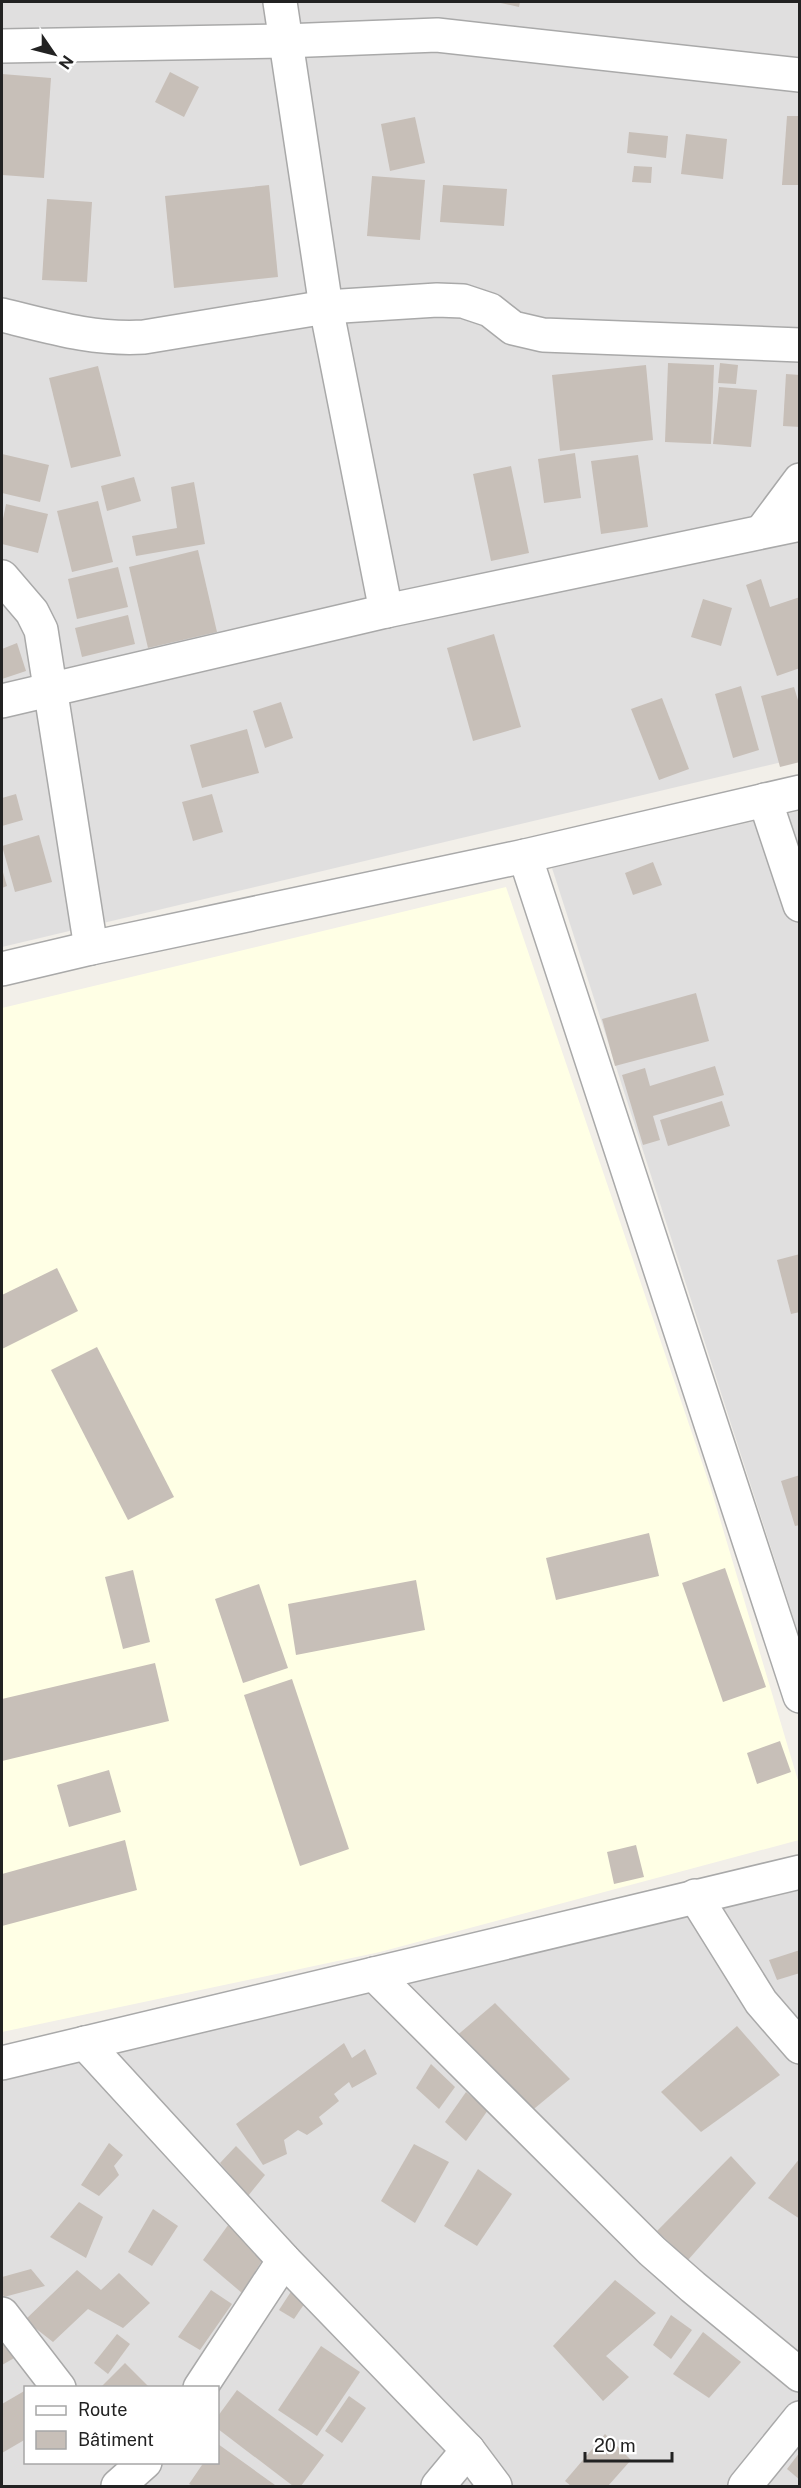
<svg xmlns="http://www.w3.org/2000/svg" width="801" height="2488" font-family="'Public Sans',sans-serif">
  <rect width="100%" height="100%" fill="#f2efe9"/>
  <g fill="#e0dfdf" fill-rule="evenodd">
    <polygon points="2,2 799,2 799,758 2,947"/>
    <polygon points="799,811 799,1635 552,868"/>
    <path d="M799,1885V2486H2V2081ZM26,2388H218V2462H26Z"/>
  </g>
  <polygon fill="#ffffe5" points="506,887 711,1489 799,1784 799,1840 380,1952 2,2032 2,1008"/>
  <g fill="#c7bfb8">
    <polygon points="496,2 520,2 519,7"/>
    <polygon points="170,72 199,87 184,117 155,102"/>
    <polygon points="2,74 51,78 44,178 2,175"/>
    <polygon points="787,116 800,116 800,185 782,185"/>
    <polygon points="415,117 425,163 390,171 381,124"/>
    <polygon points="629,132 668,136 666,158 627,153"/>
    <polygon points="686,134 727,139 723,179 681,174"/>
    <polygon points="634,166 652,167 651,183 632,182"/>
    <polygon points="372,176 425,180 420,240 367,236"/>
    <polygon points="269,185 278,277 174,288 165,196"/>
    <polygon points="443,185 507,189 504,226 440,222"/>
    <polygon points="47,199 92,202 87,282 42,280"/>
    <polygon points="668,363 714,365 711,444 665,442"/>
    <polygon points="720,363 738,365 736,384 718,383"/>
    <polygon points="646,365 653,440 560,451 552,375"/>
    <polygon points="98,366 121,456 71,468 49,378"/>
    <polygon points="786,374 800,375 800,427 783,426"/>
    <polygon points="719,387 757,390 751,447 713,444"/>
    <polygon points="575,453 581,498 544,503 538,459"/>
    <polygon points="2,454 49,465 40,502 2,493"/>
    <polygon points="638,455 648,527 601,534 591,461"/>
    <polygon points="511,466 529,553 491,561 473,474"/>
    <polygon points="134,477 141,501 107,511 101,486"/>
    <polygon points="194,482 205,544 136,556 132,536 177,528 171,487"/>
    <polygon points="98,501 113,562 72,572 57,511"/>
    <polygon points="6,504 48,514 38,553 2,544 2,524"/>
    <polygon points="198,550 217,632 148,648 129,567"/>
    <polygon points="118,567 128,607 77,619 68,579"/>
    <polygon points="761,579 770,607 800,597 800,668 777,676 746,585"/>
    <polygon points="703,599 732,608 721,646 691,637"/>
    <polygon points="128,615 135,644 82,657 75,628"/>
    <polygon points="494,634 521,727 473,741 447,648"/>
    <polygon points="17,643 26,671 2,679 2,649"/>
    <polygon points="741,686 759,750 733,758 715,694"/>
    <polygon points="794,687 800,707 800,762 780,767 761,696"/>
    <polygon points="662,698 689,769 659,780 631,709"/>
    <polygon points="281,702 293,738 265,748 253,711"/>
    <polygon points="247,729 259,773 202,788 190,745"/>
    <polygon points="16,794 23,820 2,826 2,798"/>
    <polygon points="212,794 223,832 193,841 182,802"/>
    <polygon points="39,835 52,882 15,892 2,846"/>
    <polygon points="653,862 662,885 633,895 625,873"/>
    <polygon points="2,869 7,886 2,888"/>
    <polygon points="696,993 709,1041 615,1066 602,1019"/>
    <polygon points="715,1066 724,1095 653,1116 660,1140 643,1145 622,1075 645,1068 650,1086"/>
    <polygon points="722,1101 730,1126 668,1146 660,1120"/>
    <polygon points="800,1254 800,1312 791,1314 777,1260"/>
    <polygon points="57,1268 78,1311 2,1349 2,1295"/>
    <polygon points="97,1347 174,1497 128,1520 51,1370"/>
    <polygon points="800,1475 800,1525 795,1526 781,1481"/>
    <polygon points="649,1533 659,1576 556,1600 546,1558"/>
    <polygon points="725,1568 766,1687 723,1702 682,1583"/>
    <polygon points="133,1570 150,1642 123,1649 105,1577"/>
    <polygon points="416,1580 425,1630 296,1655 288,1604"/>
    <polygon points="259,1584 288,1668 243,1683 215,1599"/>
    <polygon points="155,1663 169,1721 2,1761 2,1699"/>
    <polygon points="292,1679 349,1849 300,1866 244,1695"/>
    <polygon points="780,1741 791,1772 757,1784 747,1753"/>
    <polygon points="109,1770 121,1812 69,1827 57,1785"/>
    <polygon points="125,1840 137,1890 2,1926 2,1874"/>
    <polygon points="636,1845 644,1877 614,1884 607,1852"/>
    <polygon points="800,1950 800,1973 777,1980 769,1960"/>
    <polygon points="495,2003 570,2079 529,2113 454,2038"/>
    <polygon points="737,2026 780,2075 701,2132 661,2092"/>
    <polygon points="344,2043 352,2058 365,2049 377,2074 352,2088 349,2082 334,2094 339,2101 319,2117 323,2124 307,2135 298,2130 284,2140 287,2154 263,2165 236,2124"/>
    <polygon points="431,2064 455,2087 439,2109 416,2088"/>
    <polygon points="466,2092 488,2110 466,2141 445,2122"/>
    <polygon points="109,2143 123,2155 114,2166 119,2175 99,2196 81,2185"/>
    <polygon points="414,2144 449,2162 415,2223 381,2201"/>
    <polygon points="236,2146 265,2175 248,2196 220,2163"/>
    <polygon points="731,2156 756,2183 688,2260 657,2231"/>
    <polygon points="800,2158 800,2219 768,2198"/>
    <polygon points="478,2169 512,2194 477,2246 444,2226"/>
    <polygon points="79,2202 103,2217 86,2258 50,2237"/>
    <polygon points="153,2209 178,2226 152,2266 128,2252"/>
    <polygon points="231,2221 264,2257 242,2293 203,2260"/>
    <polygon points="31,2269 45,2286 4,2297 2,2293 2,2277"/>
    <polygon points="77,2270 101,2290 119,2273 150,2303 123,2328 88,2309 53,2342 25,2320"/>
    <polygon points="615,2280 656,2313 606,2356 629,2377 603,2401 553,2346"/>
    <polygon points="294,2287 309,2297 294,2319 279,2310"/>
    <polygon points="211,2290 232,2304 200,2350 178,2337"/>
    <polygon points="671,2315 692,2330 671,2359 653,2345"/>
    <polygon points="703,2332 741,2362 709,2398 673,2374"/>
    <polygon points="117,2334 130,2344 108,2374 94,2363"/>
    <polygon points="8,2341 16,2357 2,2365 2,2345"/>
    <polygon points="321,2346 360,2372 317,2436 278,2410"/>
    <polygon points="125,2363 150,2388 100,2388"/>
    <polygon points="26,2390 26,2439 2,2453 2,2404"/>
    <polygon points="237,2390 324,2455 301,2486 293,2486 218,2429 218,2416"/>
    <polygon points="349,2396 366,2408 342,2443 325,2431"/>
    <polygon points="605,2434 631,2460 608,2486 571,2486 565,2481"/>
    <polygon points="218,2444 275,2485 273,2486 193,2486 189,2484 204,2462 218,2462"/>
    <polygon points="800,2452 800,2480 787,2469"/>
  </g>
  <g fill="none" stroke-linecap="round" stroke-linejoin="round">
    <g stroke="#a9a9a9" stroke-width="36">
      <g id="minor">
        <polyline points="280,2 326,307 386,611"/>
        <polyline points="2,46 284,41 437,35 800,75"/>
        <path d="M2,315C51,327 93,340 144,337L326,307L437,300L463,301L490,310L513,328L543,335L800,345"/>
        <polyline points="762,531 800,480"/>
        <polyline points="2,577 32,612 41,630 91,948"/>
        <polyline points="2,701 386,611 800,524"/>
        <polyline points="765,800 800,905"/>
        <polyline points="525,856 800,1696"/>
        <polyline points="2,969 91,948 525,856 800,792"/>
        <polyline points="695,1896 761,2002 800,2047"/>
        <polyline points="374,1974 652,2251 693,2287 800,2375"/>
        <polyline points="85,2043 284,2260 468,2450 495,2486"/>
        <polyline points="2,2063 800,1872"/>
        <polyline points="2,2314 59,2388"/>
        <polyline points="200,2388 284,2260"/>
        <polyline points="118,2486 145,2462"/>
        <polyline points="438,2486 468,2450"/>
        <polyline points="745,2486 800,2418"/>
      </g>
    </g>
    <use href="#minor" stroke="#fff" stroke-width="33"/>
  </g>
  <rect width="801" height="2488" fill="none" stroke="#222222" stroke-width="6"/>
  <rect x="24" y="2386" width="195" height="78" fill="#ffffff" stroke="#a7a7a7" stroke-width="1.5"/>
  <rect x="36" y="2406" width="30" height="9" fill="#ffffff" stroke="#a7a7a7" stroke-width="1.5"/>
  <text x="78" y="2416" font-size="18" fill="#222222">Route</text>
  <rect x="36" y="2431" width="30" height="18" fill="#c7bfb8" stroke="#a7a7a7" stroke-width="1.5"/>
  <text x="78" y="2446" font-size="18" fill="#222222">Bâtiment</text>
  <g transform="translate(54 54) rotate(125)" stroke="#ffffff" stroke-width="4.5" paint-order="stroke">
  <path d="M0-4.5L10 22L0 15L-10 22Z" fill="#222222"/>
  <text y="-9" font-size="16" font-weight="bold" text-anchor="middle" fill="#222222">N</text>
  </g>
  <path d="M585 2452v9h87v-9" fill="none" stroke="#222222" stroke-width="3"/>
  <text x="594" y="2452" font-size="18" fill="#222222" stroke="#ffffff" stroke-width="4.5" paint-order="stroke">20 m</text>
</svg>
